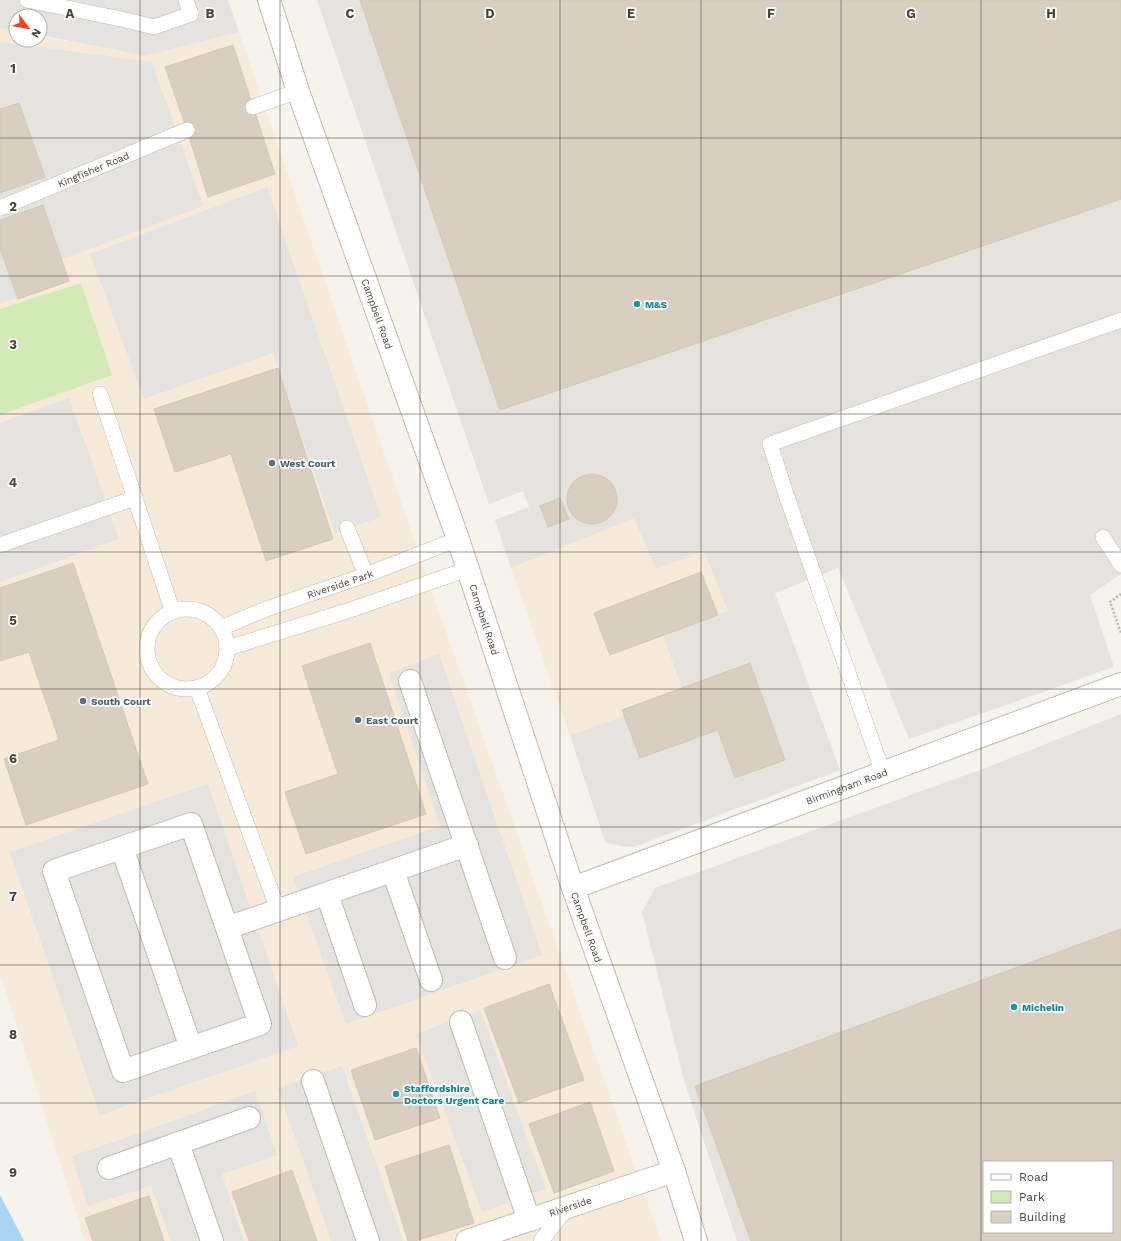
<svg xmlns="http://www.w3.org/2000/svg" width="1121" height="1241" font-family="'Work Sans',sans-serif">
  <rect width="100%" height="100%" fill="#f6f3ec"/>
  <g fill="#f7ead8">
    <polygon points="0,28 16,31 16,40 40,40 40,36 145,56 239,32 438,609 661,1241 85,1241 0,974"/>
    <polygon points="634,518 704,550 728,611 663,635 683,688 622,710 624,716 570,735 511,568"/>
  </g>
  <g fill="#e6e2dd" fill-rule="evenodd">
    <polygon points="317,0 1121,0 1121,574 1090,595 1114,667 909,739 838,568 775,593 840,770 634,847 621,846 607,843 604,839 570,735 624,716 622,710 682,688 663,635 728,611 704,551 656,569 634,518 511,568 495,520 529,507 523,491 489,504"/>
    <path d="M1121,714V1241H737L685,1084L642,912L655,888L985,768ZM984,1162H1112V1232H984Z"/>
  </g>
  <polygon fill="#d2eab5" points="81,283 112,375 0,415 0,309"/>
  <g fill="#e5e3e0">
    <polygon points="0,0 228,0 239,32 145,56 40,35 40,16 16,16 16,31 0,28"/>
    <polygon points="0,42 152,62 203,206 61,260 0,220"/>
    <polygon points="267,187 381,517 335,533 273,353 144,399 90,254"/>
    <polygon points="0,248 17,298 0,303"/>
    <polygon points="69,398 119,539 0,582 0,423"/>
    <polygon points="439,654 542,955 346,1024 293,877 440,826 389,673"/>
    <polygon points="208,784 298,1046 100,1115 10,852"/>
    <polygon points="480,1010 546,1189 482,1212 416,1034"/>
    <polygon points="342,1066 403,1241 331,1241 278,1088"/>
    <polygon points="255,1091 277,1155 222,1174 244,1241 171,1241 151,1186 88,1206 72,1156 134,1135"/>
  </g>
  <polygon fill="#a9d4f2" points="0,1195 24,1241 0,1241"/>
  <g fill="#d8cfc1" stroke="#d3c7b4" fill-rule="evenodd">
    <polygon points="360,0 1121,0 1121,199 500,410"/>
    <polygon points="233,45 275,174 208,197 187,130 165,67"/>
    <polygon points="19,103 45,177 0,193 0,109"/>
    <polygon points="43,205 69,281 18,299 0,248 0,220"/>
    <polygon points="278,368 333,539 266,561 231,454 175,472 154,409"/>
    <circle cx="592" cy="499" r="25"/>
    <polygon points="560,498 569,519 548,527 540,506"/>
    <polygon points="73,563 148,784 26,825 4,759 59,740 29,652 0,661 0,588"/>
    <polygon points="701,572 718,615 610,655 594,613"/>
    <polygon points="370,643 426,814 306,854 285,792 338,774 302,666"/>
    <polygon points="750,663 785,760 735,778 718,730 640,758 622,710"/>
    <path d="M1121,929V1241H751L695,1086ZM984,1162H1112V1232H984Z"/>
    <polygon points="549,984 584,1080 519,1103 484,1008"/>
    <polygon points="416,1048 440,1118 375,1140 351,1070"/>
    <polygon points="590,1102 614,1171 554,1193 529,1124"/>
    <polygon points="449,1145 474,1223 415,1241 408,1241 385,1166"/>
    <polygon points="292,1170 317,1241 249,1241 232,1192"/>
    <polygon points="149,1196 164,1241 93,1241 85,1218"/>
  </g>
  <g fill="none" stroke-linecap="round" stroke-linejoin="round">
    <g stroke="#c2bbae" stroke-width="16">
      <g id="service">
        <polyline points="27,0 126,20 154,27 191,14 186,0"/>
        <polyline points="253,107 298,91"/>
        <path id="s1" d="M0,208L187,130"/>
        <polyline points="100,394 135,498 172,610"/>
        <polyline points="347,528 366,575"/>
        <polyline points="1103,537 1121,565"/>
        <polyline points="0,545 135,498"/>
        <circle cx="187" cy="649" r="40"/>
        <path id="s2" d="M221,628L266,609L366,575L458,539"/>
        <polyline points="228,648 347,611 468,569"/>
        <polyline points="197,688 278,910"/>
        <polyline points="883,773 787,497 770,444 1121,320"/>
        <polyline points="541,1241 567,1208"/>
      </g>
    </g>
    <g stroke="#c2bbae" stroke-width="24">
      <g id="minor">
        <path id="s3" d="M269,0L298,91L458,539L573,888L674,1171L696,1241"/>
        <polyline points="410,681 505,958"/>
        <polygon points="191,824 260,1024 123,1071 54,871"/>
        <polyline points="122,848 191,1048"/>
        <polyline points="393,871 431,980"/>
        <path id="s4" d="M573,888L1121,684"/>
        <polyline points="327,894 365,1005"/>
        <polyline points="227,928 467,845"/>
        <polyline points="461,1022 529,1220"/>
        <polyline points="313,1081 368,1241"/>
        <polyline points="178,1143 212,1241"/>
        <polyline points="109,1168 249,1118"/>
        <path id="s5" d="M467,1241L674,1171"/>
      </g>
    </g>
    <polyline stroke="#c4b79f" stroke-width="2.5" stroke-dasharray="2 2" stroke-linecap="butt" points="1121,594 1110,602 1121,633"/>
    <use href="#service" stroke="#fff" stroke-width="15"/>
    <use href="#minor" stroke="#fff" stroke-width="22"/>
  </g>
  <path fill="none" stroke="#4b4439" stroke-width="1" stroke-opacity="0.55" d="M140,0V1241M280,0V1241M420,0V1241M560,0V1241M701,0V1241M841,0V1241M981,0V1241M0,138H1121M0,276H1121M0,414H1121M0,552H1121M0,689H1121M0,827H1121M0,965H1121M0,1103H1121"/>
  <g fill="#0f9aa8" stroke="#fff" stroke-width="1.5">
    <circle cx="637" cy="304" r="4"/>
    <circle cx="1014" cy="1007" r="4"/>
    <circle cx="396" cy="1094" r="4"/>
  </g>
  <g fill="#5c6f8a" stroke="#fff" stroke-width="1.5">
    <circle cx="272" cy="463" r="4"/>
    <circle cx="83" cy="701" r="4"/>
    <circle cx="358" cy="720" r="4"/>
  </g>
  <g text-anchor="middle" stroke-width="3.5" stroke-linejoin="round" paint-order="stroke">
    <g font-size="10" fill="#4b4439" stroke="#fff">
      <text dy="4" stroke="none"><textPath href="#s1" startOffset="101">Kingfisher Road</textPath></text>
      <text dy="4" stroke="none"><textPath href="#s3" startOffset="332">Campbell Road</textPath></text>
      <text dy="4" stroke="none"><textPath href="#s2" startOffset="127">Riverside Park</textPath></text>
      <text dy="4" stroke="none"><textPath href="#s3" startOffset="656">Campbell Road</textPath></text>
      <text dy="4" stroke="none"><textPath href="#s4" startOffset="292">Birmingham Road</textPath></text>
      <text dy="4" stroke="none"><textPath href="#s3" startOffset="980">Campbell Road</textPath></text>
      <text dy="4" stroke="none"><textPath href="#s5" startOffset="109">Riverside</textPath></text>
    </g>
    <g font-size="10" font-weight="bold" fill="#0d838f" stroke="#fff" text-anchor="start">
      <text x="645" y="308">M&amp;S</text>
      <text x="1022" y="1011">Michelin</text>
      <text x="404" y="1092">Staffordshire<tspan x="404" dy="12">Doctors Urgent Care</tspan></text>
    </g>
    <g font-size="10" font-weight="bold" fill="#4e5e75" stroke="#fff" text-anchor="start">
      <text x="280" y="467">West Court</text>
      <text x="91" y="705">South Court</text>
      <text x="366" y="724">East Court</text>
    </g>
  </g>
  <g font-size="13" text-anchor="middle" font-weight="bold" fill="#4b4439" stroke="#fff" stroke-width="3.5" stroke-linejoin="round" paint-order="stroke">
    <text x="70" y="18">A</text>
    <text x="210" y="18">B</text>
    <text x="350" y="18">C</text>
    <text x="490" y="18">D</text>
    <text x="631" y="18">E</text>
    <text x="771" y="18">F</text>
    <text x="911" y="18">G</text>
    <text x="1051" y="18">H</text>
    <text x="13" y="73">1</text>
    <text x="13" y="211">2</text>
    <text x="13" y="349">3</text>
    <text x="13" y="487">4</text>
    <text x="13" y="625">5</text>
    <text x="13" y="763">6</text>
    <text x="13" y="901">7</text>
    <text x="13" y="1039">8</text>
    <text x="13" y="1177">9</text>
  </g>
  <rect x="983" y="1161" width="130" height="72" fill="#ffffff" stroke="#b7b4b0"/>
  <rect x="991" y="1174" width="20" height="6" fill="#ffffff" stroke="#b7b4b0"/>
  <text x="1019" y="1181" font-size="12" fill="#4b4439">Road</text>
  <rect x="991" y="1191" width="20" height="12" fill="#d2eab5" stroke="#b7b4b0"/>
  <text x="1019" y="1201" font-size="12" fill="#4b4439">Park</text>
  <rect x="991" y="1211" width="20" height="12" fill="#d8cfc1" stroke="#b7b4b0"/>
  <text x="1019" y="1221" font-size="12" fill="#4b4439">Building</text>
  <g transform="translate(28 28) rotate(122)"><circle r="19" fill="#ffffff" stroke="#b7b4b0"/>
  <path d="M0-3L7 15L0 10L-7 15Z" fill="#fc3f1d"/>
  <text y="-6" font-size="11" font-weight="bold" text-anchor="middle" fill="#4b4439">N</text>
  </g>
</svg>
